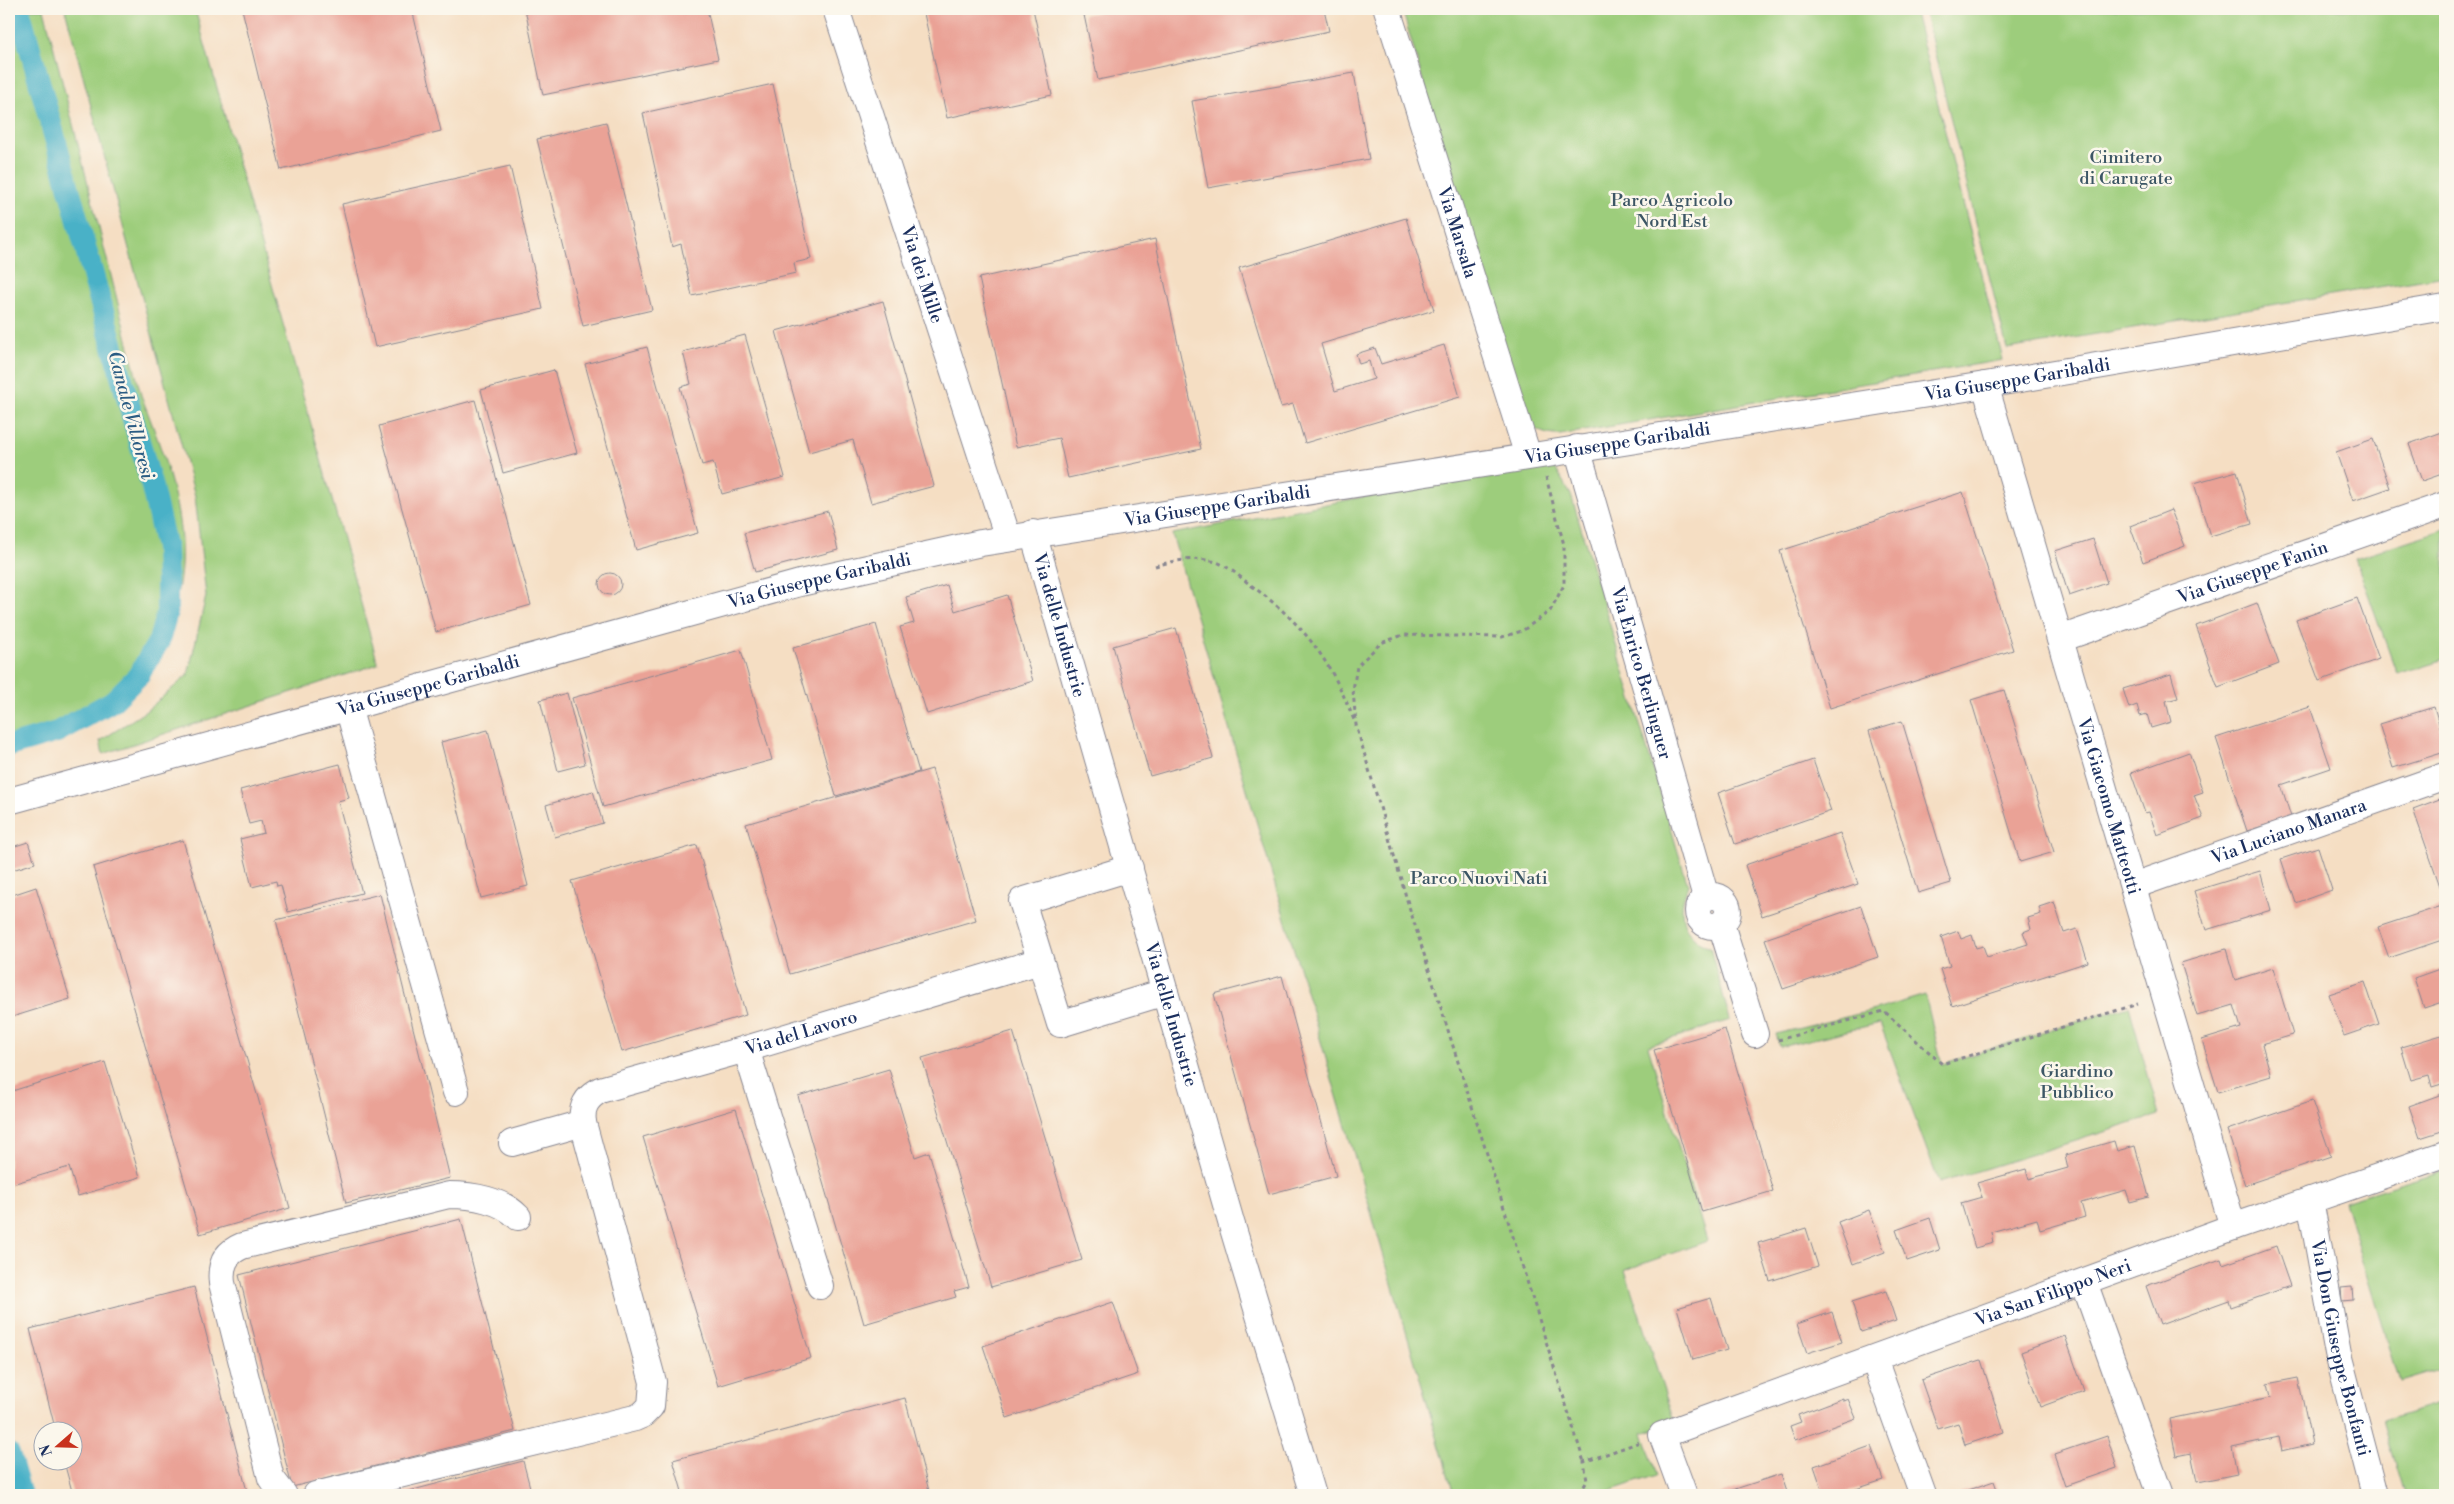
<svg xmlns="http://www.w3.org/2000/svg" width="2454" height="1504" font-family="'Libre Bodoni',serif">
  <rect width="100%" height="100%" fill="#fbf7ec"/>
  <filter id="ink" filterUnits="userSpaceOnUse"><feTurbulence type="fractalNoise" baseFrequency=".02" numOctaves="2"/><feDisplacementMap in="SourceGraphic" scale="10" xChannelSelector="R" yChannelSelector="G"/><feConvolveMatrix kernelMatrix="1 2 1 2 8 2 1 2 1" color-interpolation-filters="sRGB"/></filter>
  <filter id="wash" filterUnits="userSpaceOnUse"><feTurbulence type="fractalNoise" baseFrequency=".0096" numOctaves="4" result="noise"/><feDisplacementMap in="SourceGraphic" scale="20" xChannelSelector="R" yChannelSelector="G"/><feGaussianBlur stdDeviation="1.12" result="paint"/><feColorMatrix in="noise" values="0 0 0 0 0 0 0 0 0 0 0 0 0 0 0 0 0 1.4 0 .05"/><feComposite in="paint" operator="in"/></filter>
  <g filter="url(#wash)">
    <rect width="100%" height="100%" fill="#f5dec3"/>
    <g fill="#9dcd7b" stroke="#5c7e6c">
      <path d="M9,9H44L141,395C173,478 206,565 155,648C146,663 134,681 120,692C93,714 42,727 9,738Z"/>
      <polygon points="65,9 195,9 378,664 103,754 100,741 146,711 188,675 206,596 195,496"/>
      <path d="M1402,9H1914L2003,360L1560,435C1543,436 1528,427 1520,412Z"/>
      <polygon points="1924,9 2445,9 2445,276 2007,349"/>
      <path d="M1538,463L1555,468L1571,495L1688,885C1677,911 1680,936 1710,948L1730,1020L1648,1046L1707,1241L1625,1270L1674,1422L1643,1433L1657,1475L1597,1495H1454L1172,534Z"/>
      <polygon points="2445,529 2445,659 2397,674 2355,558"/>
      <polygon points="1925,995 1942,1064 2129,1006 2159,1115 1939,1183 1880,1023 1780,1047 1776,1034 1879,1009"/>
      <polygon points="2445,1170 2445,1368 2399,1382 2344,1201"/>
      <polygon points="2445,1402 2445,1495 2405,1495 2383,1421"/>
    </g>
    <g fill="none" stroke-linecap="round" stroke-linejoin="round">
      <g stroke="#49b1c7" stroke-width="22">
        <polyline points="9,746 57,732 113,701 138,676 159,641 167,612 167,580 166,548 152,487 19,9"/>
        <polyline points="9,1454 21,1495"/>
      </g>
    </g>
    <g id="blocks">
      <g fill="#eaa296">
        <polygon points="242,9 412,9 441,131 281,170"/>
        <polygon points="525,9 707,9 718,59 543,95"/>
        <polygon points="923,9 1033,9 1052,95 947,118"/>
        <polygon points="1112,9 1324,9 1329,31 1098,80 1084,15"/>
        <polygon points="1354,73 1369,159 1208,188 1192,101"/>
        <polygon points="773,84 811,259 794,263 796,273 692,296 681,244 672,247 643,113"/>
        <polygon points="606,122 652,310 583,326 537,139"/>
        <polygon points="510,166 543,309 375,347 342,204"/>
        <polygon points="1406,218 1434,310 1321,344 1335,391 1374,379 1369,361 1359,364 1356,354 1375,348 1381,364 1444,345 1460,397 1305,443 1293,404 1281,407 1239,268"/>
        <polygon points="1155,239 1201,449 1068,478 1059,438 1016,447 979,278"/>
        <polygon points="883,301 934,486 871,503 853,440 809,452 776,331"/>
        <polygon points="745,335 785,477 722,494 713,462 702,465 680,387 691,384 683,352"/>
        <polygon points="647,347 698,533 636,550 585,364"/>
        <polygon points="554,370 577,453 503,473 481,390"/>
        <polygon points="475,400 531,605 436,632 379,426"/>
        <polygon points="2445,431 2445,473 2422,481 2409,444"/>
        <polygon points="2373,439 2390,488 2353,501 2336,452"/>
        <polygon points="2237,471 2252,524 2210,536 2194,483"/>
        <polygon points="1963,492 2013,650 1830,708 1780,551"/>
        <polygon points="2171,510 2185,546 2143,562 2130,526"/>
        <polygon points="828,511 838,550 755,572 744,533"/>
        <polygon points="2093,539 2107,583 2069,596 2055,551"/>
        <circle cx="610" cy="584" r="11"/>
        <polygon points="947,585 955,611 1007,595 1033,681 927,714 900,627 914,623 906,597"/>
        <polygon points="2357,598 2379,659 2319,681 2296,620"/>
        <polygon points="2257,603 2279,664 2218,687 2196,626"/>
        <polygon points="876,624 919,772 836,796 793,648"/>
        <polygon points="1176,628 1213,758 1150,776 1113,646"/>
        <polygon points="741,650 772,760 603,807 572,698"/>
        <polygon points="2171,674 2178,698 2166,701 2171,722 2151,728 2147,714 2140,716 2137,705 2129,708 2123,689"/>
        <polygon points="2004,690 2054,852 2020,862 1971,700"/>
        <polygon points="567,693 585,764 558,771 540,700"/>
        <polygon points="2310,707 2331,768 2281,785 2291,817 2247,831 2216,738"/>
        <polygon points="2434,707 2445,743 2445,752 2393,768 2379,724"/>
        <polygon points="1902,721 1951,883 1918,893 1869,731"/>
        <polygon points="488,730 528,886 481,898 441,742"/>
        <polygon points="2189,752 2203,792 2194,795 2203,818 2157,835 2149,812 2145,813 2131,773"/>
        <polygon points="1813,760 1831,811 1735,844 1718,793"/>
        <polygon points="340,764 349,798 338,801 362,893 288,912 281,885 277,886 276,881 252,887 240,839 264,833 261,821 249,824 240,790"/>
        <polygon points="932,769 976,920 790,974 746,824"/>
        <polygon points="593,791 603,823 555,837 546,805"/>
        <polygon points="2445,797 2445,887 2441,889 2413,809"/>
        <polygon points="1840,833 1858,884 1762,916 1745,865"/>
        <polygon points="183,840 290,1208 200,1234 93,867"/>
        <polygon points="28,842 35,863 9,871 9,848"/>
        <polygon points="697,845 746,1015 622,1052 572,881"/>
        <polygon points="2318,847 2332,890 2296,903 2281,859"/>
        <polygon points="2260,871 2271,910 2206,930 2194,891"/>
        <polygon points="36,887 70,999 9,1018 9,896"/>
        <polygon points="380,894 450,1178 346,1203 276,920"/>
        <polygon points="2054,902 2064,933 2077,929 2088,962 1952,1006 1940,969 1950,966 1941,937 1958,931 1961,939 1972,935 1976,948 1983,946 1987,957 2028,944 2023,932 2031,929 2028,918 2041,914 2039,907"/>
        <polygon points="2445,905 2445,939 2389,958 2378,927"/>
        <polygon points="1861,906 1878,957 1783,989 1765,939"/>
        <polygon points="2226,949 2235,980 2273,968 2293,1035 2262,1044 2271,1076 2218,1092 2202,1040 2241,1028 2234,1005 2197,1016 2181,963"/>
        <polygon points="2445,967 2445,1001 2424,1008 2414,978"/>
        <polygon points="1282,976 1336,1176 1269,1194 1214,994"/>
        <polygon points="2365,982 2379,1024 2344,1036 2329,994"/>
        <polygon points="1725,1029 1773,1191 1702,1212 1654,1050"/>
        <polygon points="1013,1031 1082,1260 991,1287 922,1058"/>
        <polygon points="2445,1034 2445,1083 2432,1087 2429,1075 2411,1080 2401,1047"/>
        <polygon points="105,1062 140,1177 78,1196 69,1167 9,1185 9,1092"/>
        <polygon points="889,1069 915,1157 929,1152 969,1287 954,1291 956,1297 864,1324 798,1096"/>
        <polygon points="2445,1093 2445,1130 2420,1138 2409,1106"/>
        <polygon points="2312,1101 2331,1156 2245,1185 2227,1130"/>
        <polygon points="736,1109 811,1358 718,1386 643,1137"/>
        <polygon points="2114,1141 2117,1151 2135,1146 2149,1197 2130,1202 2126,1190 2081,1203 2085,1217 2040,1230 2037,1219 1991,1232 1993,1243 1975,1248 1961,1203 1982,1197 1977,1183 2026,1169 2029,1179 2068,1168 2065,1155"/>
        <polygon points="1869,1210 1885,1252 1853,1264 1838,1222"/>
        <polygon points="1930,1218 1940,1250 1907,1261 1896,1230"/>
        <polygon points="461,1219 515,1431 292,1487 239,1275"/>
        <polygon points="1806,1228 1818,1266 1770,1281 1758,1243"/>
        <polygon points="2276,1246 2290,1286 2231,1307 2229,1300 2160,1325 2146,1286 2221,1259 2223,1265"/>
        <polygon points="194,1287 248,1495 73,1495 64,1462 72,1462 72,1432 56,1432 30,1329"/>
        <polygon points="2352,1287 2353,1300 2342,1301 2341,1288"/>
        <polygon points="1886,1291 1896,1321 1861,1332 1852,1302"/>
        <polygon points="1711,1298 1727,1350 1693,1360 1677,1308"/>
        <polygon points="1113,1302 1138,1374 1007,1418 983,1346"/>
        <polygon points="1832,1312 1842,1342 1807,1353 1797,1324"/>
        <polygon points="2065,1336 2084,1391 2040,1407 2021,1352"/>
        <polygon points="1981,1360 2004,1432 1965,1445 1958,1423 1938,1429 1921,1380"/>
        <polygon points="2298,1378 2312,1444 2282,1451 2279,1437 2232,1447 2237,1474 2197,1482 2191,1453 2176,1456 2169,1419 2270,1398 2267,1384"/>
        <polygon points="905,1398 930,1495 683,1495 673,1460"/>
        <polygon points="1843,1398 1843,1401 1848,1399 1856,1418 1795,1440 1790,1426 1801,1422 1798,1415"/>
        <polygon points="2107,1436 2117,1468 2065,1486 2054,1454"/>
        <polygon points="1871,1446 1883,1480 1838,1495 1824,1495 1814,1466"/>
        <polygon points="523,1461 532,1495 394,1495"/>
        <polygon points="1781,1474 1788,1495 1717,1495"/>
        <polygon points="1994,1481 1999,1495 1960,1495 1959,1493"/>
      </g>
    </g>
  </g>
  <g filter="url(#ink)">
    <use href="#blocks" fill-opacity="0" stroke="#888690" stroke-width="1"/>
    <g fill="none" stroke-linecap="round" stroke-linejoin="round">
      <g stroke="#888690" stroke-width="28">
        <g id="minor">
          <path id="s1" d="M836,9L1008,538"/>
          <path id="s2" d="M1387,9L1528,456"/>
          <path id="s3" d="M1985,385L2233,1227"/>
          <path id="s4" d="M1577,448L1706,897"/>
          <path id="s5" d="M1033,533L1231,1222L1313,1495"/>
          <path id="s6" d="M2060,639L2445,505"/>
          <polyline points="348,707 456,1092"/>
          <path id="s7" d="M9,801L800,583L981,543L1985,385L2445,307"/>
          <polyline points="1130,868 1022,901 1060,1024 1165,992"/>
          <path id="s8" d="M2133,886L2445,776"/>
          <circle cx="1713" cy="911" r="15"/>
          <polyline points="1721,924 1755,1034"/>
          <polyline points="746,1049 820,1286"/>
          <polyline points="512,1143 583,1123"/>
          <path id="s9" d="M2310,1200L2338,1354L2375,1495"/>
          <polyline points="2084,1282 2160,1495"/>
          <polyline points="1874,1359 1923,1495"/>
          <path d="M284,1495L271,1478L222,1283C220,1266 225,1253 242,1246L449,1195C473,1195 502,1200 518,1217"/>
          <path id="s10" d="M316,1495L635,1418L642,1415L651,1406L653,1382L583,1123C581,1107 586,1098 600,1090L746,1049L1040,961"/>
          <path id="s11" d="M1684,1495L1662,1435L2233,1227L2445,1154"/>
        </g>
      </g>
      <g stroke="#888690" stroke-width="3" stroke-dasharray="4 4" stroke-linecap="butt">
        <polyline points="1546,477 1564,545 1564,585 1550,611 1522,631 1502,637 1403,635 1381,643 1357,666 1353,690 1356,725 1407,900 1584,1462"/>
        <path d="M1155,566C1172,561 1194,557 1212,561C1224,563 1238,575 1248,583C1303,623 1329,657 1354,720"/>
        <polyline points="1778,1040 1884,1011 1942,1064 2138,1004"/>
        <polyline points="1571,1495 1582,1490 1587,1481 1584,1462 1640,1442"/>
      </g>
      <use href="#minor" stroke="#fff" stroke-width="26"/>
    </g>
  </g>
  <g text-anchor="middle" stroke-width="5" stroke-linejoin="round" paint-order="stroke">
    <g font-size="18" fill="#3c5665" stroke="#fbf7ec">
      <text x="2126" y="163">Cimitero<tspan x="2126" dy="21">di Carugate</tspan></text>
      <text x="1672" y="206">Parco Agricolo<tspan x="1672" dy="21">Nord Est</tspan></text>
      <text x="1479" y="884">Parco Nuovi Nati</text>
      <text x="2077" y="1077">Giardino<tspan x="2077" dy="21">Pubblico</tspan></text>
    </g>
    <g font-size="18" fill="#1b2f5e" stroke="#fbf7ec">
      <text dy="6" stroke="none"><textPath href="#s2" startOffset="234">Via Marsala</textPath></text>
      <text dy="6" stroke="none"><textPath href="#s1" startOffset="279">Via dei Mille</textPath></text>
      <text dy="6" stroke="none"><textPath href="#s7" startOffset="2055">Via Giuseppe Garibaldi</textPath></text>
      <text dy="6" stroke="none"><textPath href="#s7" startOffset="1650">Via Giuseppe Garibaldi</textPath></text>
      <text dy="6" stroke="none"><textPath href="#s7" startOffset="1245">Via Giuseppe Garibaldi</textPath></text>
      <text dy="6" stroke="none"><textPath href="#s6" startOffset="204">Via Giuseppe Fanin</textPath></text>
      <text dy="6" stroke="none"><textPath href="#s7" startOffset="840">Via Giuseppe Garibaldi</textPath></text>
      <text dy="6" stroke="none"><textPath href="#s5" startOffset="96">Via delle Industrie</textPath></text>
      <text dy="6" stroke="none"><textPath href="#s4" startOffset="234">Via Enrico Berlinguer</textPath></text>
      <text dy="6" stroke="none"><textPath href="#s7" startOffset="435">Via Giuseppe Garibaldi</textPath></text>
      <text dy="6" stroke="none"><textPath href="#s3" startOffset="439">Via Giacomo Matteotti</textPath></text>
      <text dy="6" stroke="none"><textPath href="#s8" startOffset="165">Via Luciano Manara</textPath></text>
      <text dy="6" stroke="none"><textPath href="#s5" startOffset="501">Via delle Industrie</textPath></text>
      <text dy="6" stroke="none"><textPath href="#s10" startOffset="890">Via del Lavoro</textPath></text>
      <text dy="6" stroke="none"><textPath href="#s11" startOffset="480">Via San Filippo Neri</textPath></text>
      <text dy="6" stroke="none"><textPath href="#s9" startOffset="151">Via Don Giuseppe Bonfanti</textPath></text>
    </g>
    <g font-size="19" font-style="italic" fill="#2b5c83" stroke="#fbf7ec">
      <text transform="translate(132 415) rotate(75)" y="7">Canale Villoresi</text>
    </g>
  </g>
  <rect width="2454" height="1504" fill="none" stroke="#fbf7ec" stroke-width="30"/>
  <g transform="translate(58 1446) rotate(250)"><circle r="24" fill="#fbf7ec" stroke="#a1a7b3"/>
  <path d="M0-4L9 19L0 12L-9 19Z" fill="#c8321e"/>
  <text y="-8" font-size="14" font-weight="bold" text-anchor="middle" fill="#1b2f5e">N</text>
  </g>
</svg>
